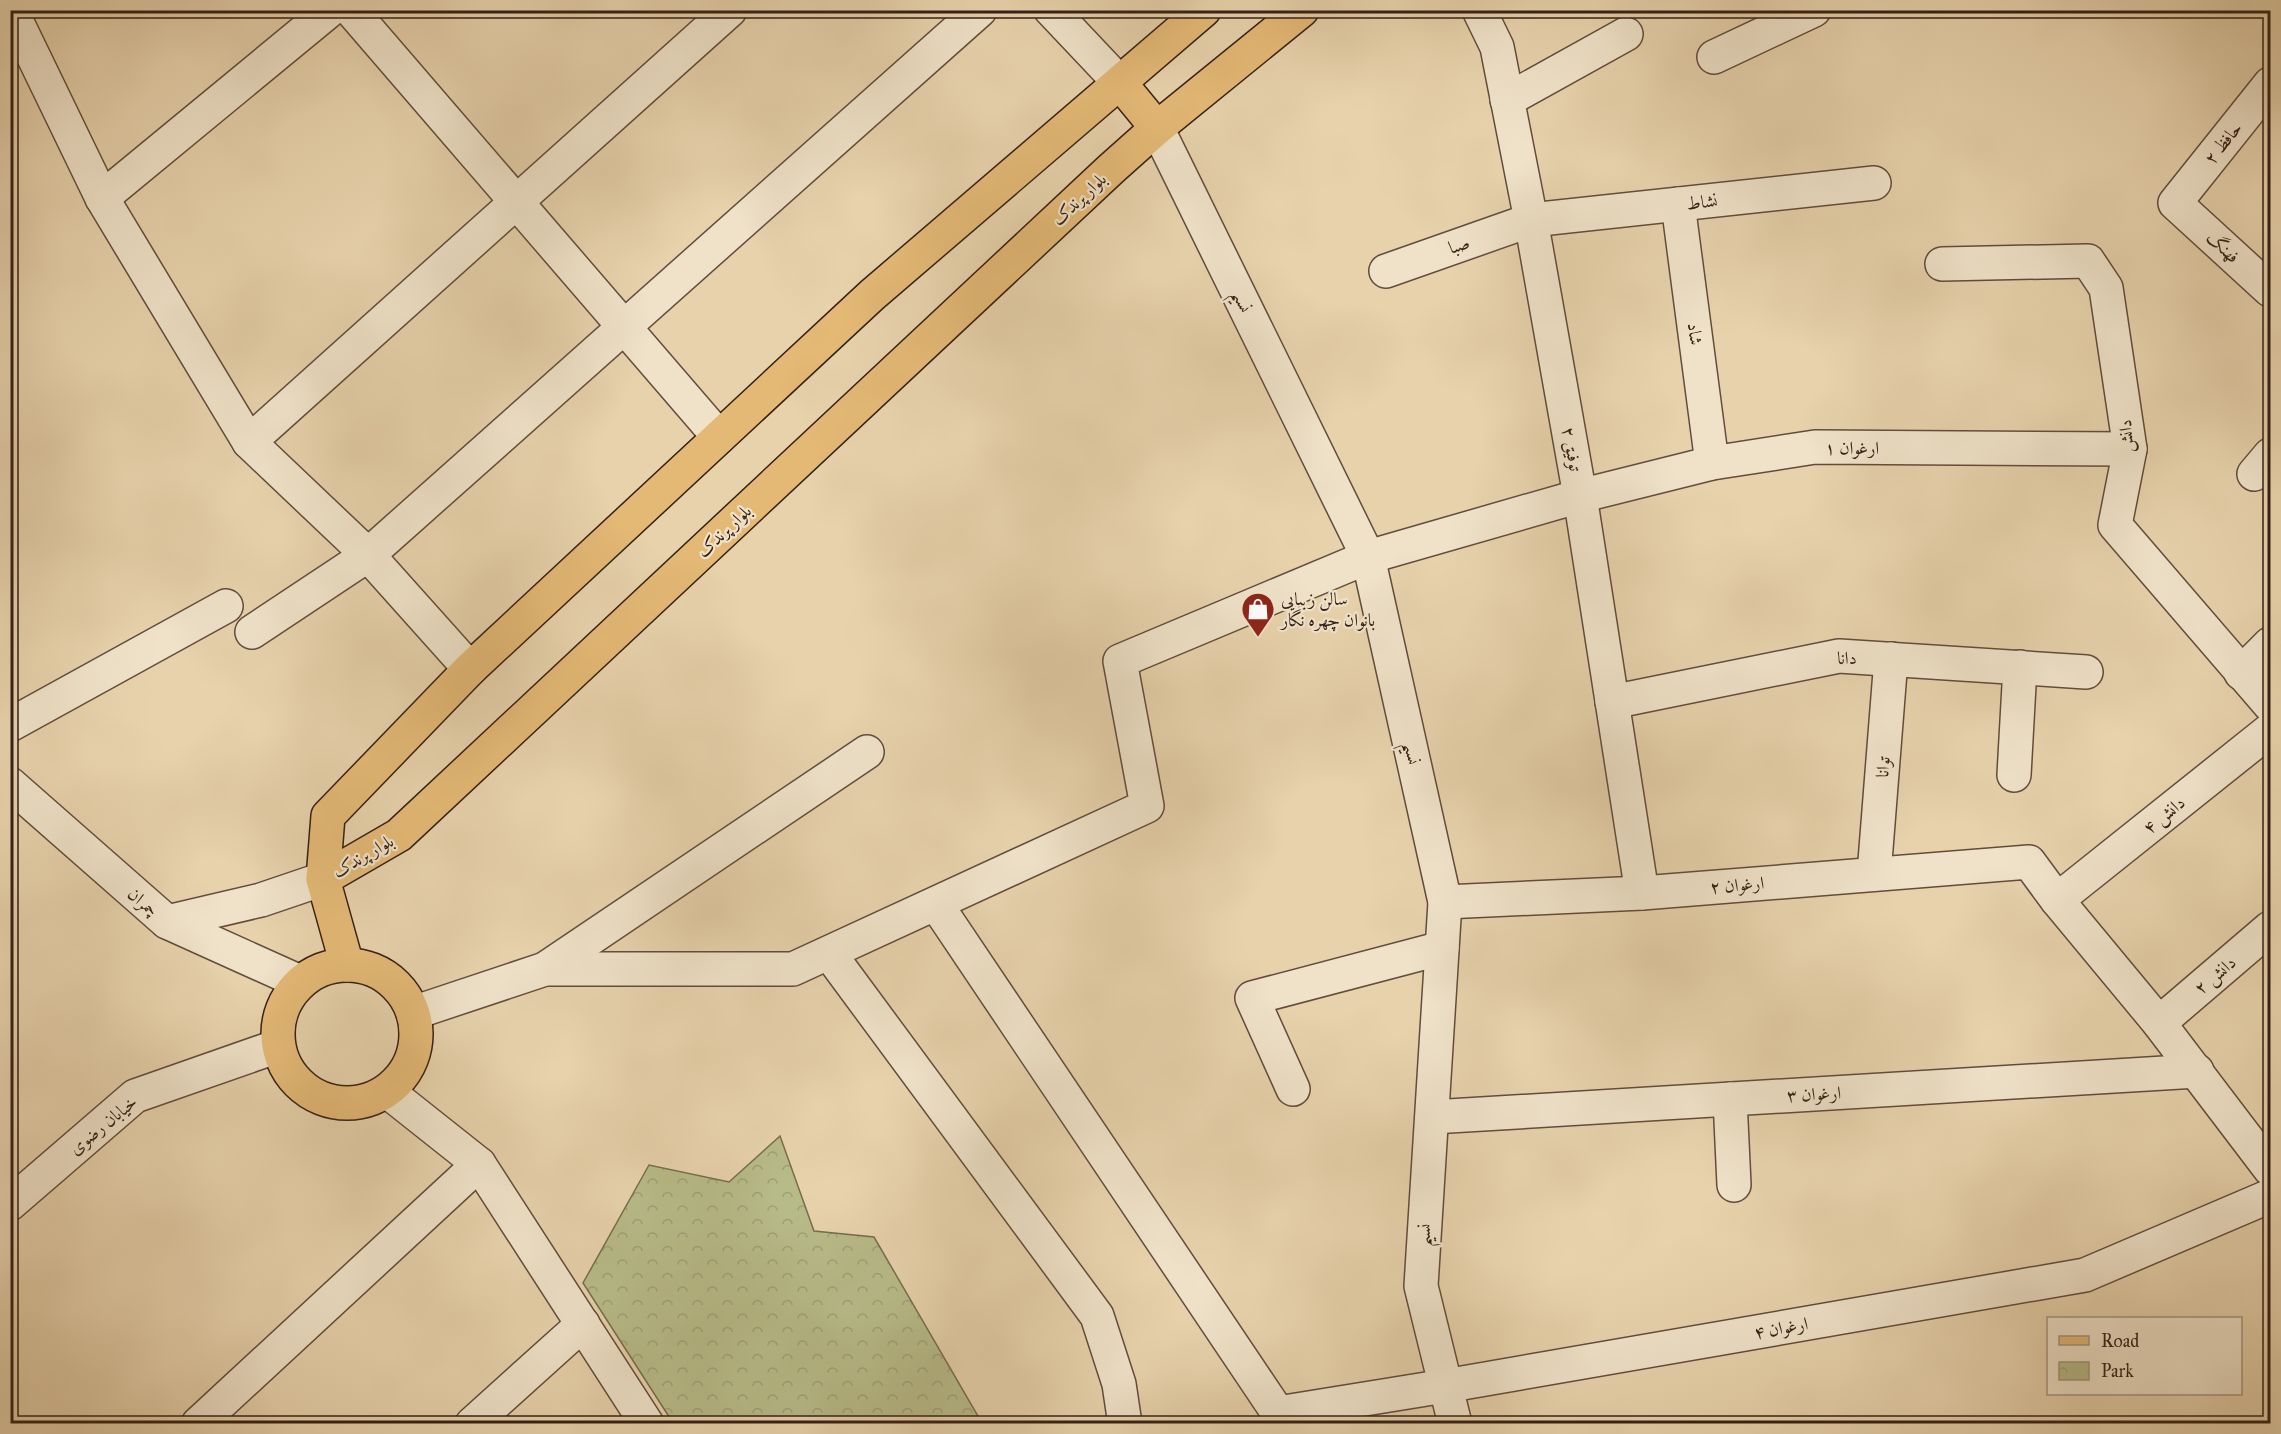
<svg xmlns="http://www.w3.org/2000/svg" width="2281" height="1434" font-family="'IM FELL Great Primer',Amiri,serif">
  <defs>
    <pattern id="park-crowns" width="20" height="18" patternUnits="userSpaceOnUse" patternTransform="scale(1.5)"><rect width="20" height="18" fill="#b7bb88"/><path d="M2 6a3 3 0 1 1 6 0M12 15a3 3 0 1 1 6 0" fill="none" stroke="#9ea075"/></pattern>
  </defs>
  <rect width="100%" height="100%" fill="#e7d2ac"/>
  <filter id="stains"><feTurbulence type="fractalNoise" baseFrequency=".00333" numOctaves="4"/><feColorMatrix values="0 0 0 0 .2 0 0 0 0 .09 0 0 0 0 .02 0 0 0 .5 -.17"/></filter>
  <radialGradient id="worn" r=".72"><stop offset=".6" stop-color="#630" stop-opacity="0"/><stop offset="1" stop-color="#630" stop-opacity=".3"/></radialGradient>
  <polygon fill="url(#park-crowns)" stroke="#766e4f" stroke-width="1.5" points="780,1136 814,1231 874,1237 982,1423 673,1423 583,1283 649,1165 729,1182"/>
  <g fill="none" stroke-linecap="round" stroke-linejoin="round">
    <g stroke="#624c3c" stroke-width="36">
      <g id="minor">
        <polyline points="11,10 102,198 249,442 368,555 470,669"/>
        <polyline points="351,10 719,437"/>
        <polyline points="1051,10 1120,83"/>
        <polyline points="1479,10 1497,47 1531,220 1580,496 1642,893"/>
        <polyline points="1714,57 1814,10"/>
        <polyline points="2270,84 2175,203 2270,290"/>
        <polyline points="1507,100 1626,34"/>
        <polyline points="1157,128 1368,557 1445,902 1421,1286 1455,1424"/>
        <polyline points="102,198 330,10"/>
        <polyline points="1678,204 1712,463"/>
        <polyline points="1942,264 2088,261 2106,288 2130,449 2115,525 2270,705"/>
        <polyline points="1386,271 1531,220 1874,183"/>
        <polyline points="249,442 730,10"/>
        <polyline points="2254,474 2270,455"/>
        <polyline points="252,632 368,555 980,10"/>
        <polyline points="2241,673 2270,644"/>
        <polyline points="1612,702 1839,656 2086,672"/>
        <polyline points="10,725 226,606"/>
        <polyline points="2014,775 2020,667"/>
        <polyline points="10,784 167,922 300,982"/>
        <polyline points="1874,874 1891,659"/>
        <polyline points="2057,900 2270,730"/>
        <polyline points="1445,902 1642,893 2029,862 2057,900 2159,1023 2270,1169"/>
        <polyline points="936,904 1278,1413 1280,1424"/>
        <polyline points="167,922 261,900 323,879"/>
        <polyline points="829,953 1097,1316 1119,1384 1125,1424"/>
        <polyline points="545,969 867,752"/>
        <polyline points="413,1013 545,969 793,969 1147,806 1120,661 1368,557 1580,496 1712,463 1815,447 2130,449"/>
        <polyline points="2159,1023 2270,928"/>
        <polyline points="1293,1089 1252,998 1442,948"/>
        <polyline points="387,1091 479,1164 647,1424"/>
        <polyline points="1730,1099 1734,1185"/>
        <polyline points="1432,1117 2197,1071"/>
        <polyline points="10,1204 135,1096 278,1046"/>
        <polyline points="1278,1413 1445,1386 2085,1275 2270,1196"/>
        <polyline points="198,1424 479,1164"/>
        <polyline points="472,1424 583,1324"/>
      </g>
    </g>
    <g stroke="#352016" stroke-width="36">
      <g id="major">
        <polyline points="1120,83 1157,128"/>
        <polyline points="323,879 399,835 1111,169 1157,128 1302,10"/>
        <polyline points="347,965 323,879 328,816 470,669 872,295 1204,10"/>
        <circle cx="347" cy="1034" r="69"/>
      </g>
    </g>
    <use href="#minor" stroke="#efe2c9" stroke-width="33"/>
    <use href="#major" stroke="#e4b976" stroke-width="33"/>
  </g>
  <defs>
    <g id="shop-pin" transform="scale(1.725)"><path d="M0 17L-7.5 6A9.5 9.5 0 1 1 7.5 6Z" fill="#8f2418" stroke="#efe2c9"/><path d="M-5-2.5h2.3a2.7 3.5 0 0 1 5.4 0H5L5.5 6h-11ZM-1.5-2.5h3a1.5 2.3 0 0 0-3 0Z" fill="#fff"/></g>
  </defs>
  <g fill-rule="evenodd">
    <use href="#shop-pin" x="1258" y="609"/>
  </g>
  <g text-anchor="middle" stroke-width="4.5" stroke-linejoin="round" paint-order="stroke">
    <g font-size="18" fill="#352016" stroke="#efe2c9">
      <text transform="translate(2223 143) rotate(-51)" y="6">حافظ ۲</text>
      <text transform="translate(1079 199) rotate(-43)" y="6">بلوار پرندک</text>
      <text transform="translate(1702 202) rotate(-6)" y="6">نشاط</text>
      <text transform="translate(1459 245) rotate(-19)" y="6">صبا</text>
      <text transform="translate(2223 247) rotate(42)" y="6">فهنگ</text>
      <text transform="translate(1242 301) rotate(64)" y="6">نسیم</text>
      <text transform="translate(1695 334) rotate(83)" y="6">شاد</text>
      <text transform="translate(2126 436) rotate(-93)" y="6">دانش</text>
      <text x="1852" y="454">ارغوان ۱</text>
      <text transform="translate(1572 449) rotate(80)" y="6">توفیق ۲</text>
      <text transform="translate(724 531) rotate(-43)" y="6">بلوار پرندک</text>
      <text transform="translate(1847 658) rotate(-1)" y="6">دانا</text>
      <text transform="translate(1412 753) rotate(77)" y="6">نسیم</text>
      <text transform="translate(1883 767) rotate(-86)" y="6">توانا</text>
      <text transform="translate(2164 815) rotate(-39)" y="6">دانش ۴</text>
      <text transform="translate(363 856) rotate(-30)" y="6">بلوار پرندک</text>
      <text transform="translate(1737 885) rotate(-5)" y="6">ارغوان ۲</text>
      <text transform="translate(143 902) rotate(42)" y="6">چمران</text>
      <text transform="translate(2215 975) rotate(-40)" y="6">دانش ۲</text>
      <text transform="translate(1814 1094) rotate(-3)" y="6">ارغوان ۳</text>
      <text transform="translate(103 1125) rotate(-39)" y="6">خیابان رضوی</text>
      <text transform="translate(1424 1235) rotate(-86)" y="6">نسیم</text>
      <text transform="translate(1781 1328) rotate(-10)" y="6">ارغوان ۴</text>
    </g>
    <g font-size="18" fill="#352016" stroke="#efe2c9" text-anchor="start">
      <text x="1281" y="605">سالن زیبایی<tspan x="1281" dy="21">بانوان چهره نگار</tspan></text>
    </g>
  </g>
  <rect width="2281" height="1434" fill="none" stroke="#e7d2ac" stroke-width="36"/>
  <rect x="12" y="12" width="2257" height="1410" fill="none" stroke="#352016" stroke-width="3"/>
  <rect x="18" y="18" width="2245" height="1398" fill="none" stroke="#352016" stroke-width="1.5"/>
  <rect x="2047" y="1317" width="195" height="78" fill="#efe2c9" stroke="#a59481" stroke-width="1.5"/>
  <rect x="2059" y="1336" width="30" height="9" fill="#e4b976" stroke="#a59481" stroke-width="1.5"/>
  <text x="2101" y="1347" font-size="18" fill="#352016">Road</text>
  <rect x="2059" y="1362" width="30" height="18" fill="url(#park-crowns)" stroke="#a59481" stroke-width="1.5"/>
  <text x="2101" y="1377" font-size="18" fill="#352016">Park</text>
  <rect width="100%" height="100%" filter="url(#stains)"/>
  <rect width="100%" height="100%" fill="url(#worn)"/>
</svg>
